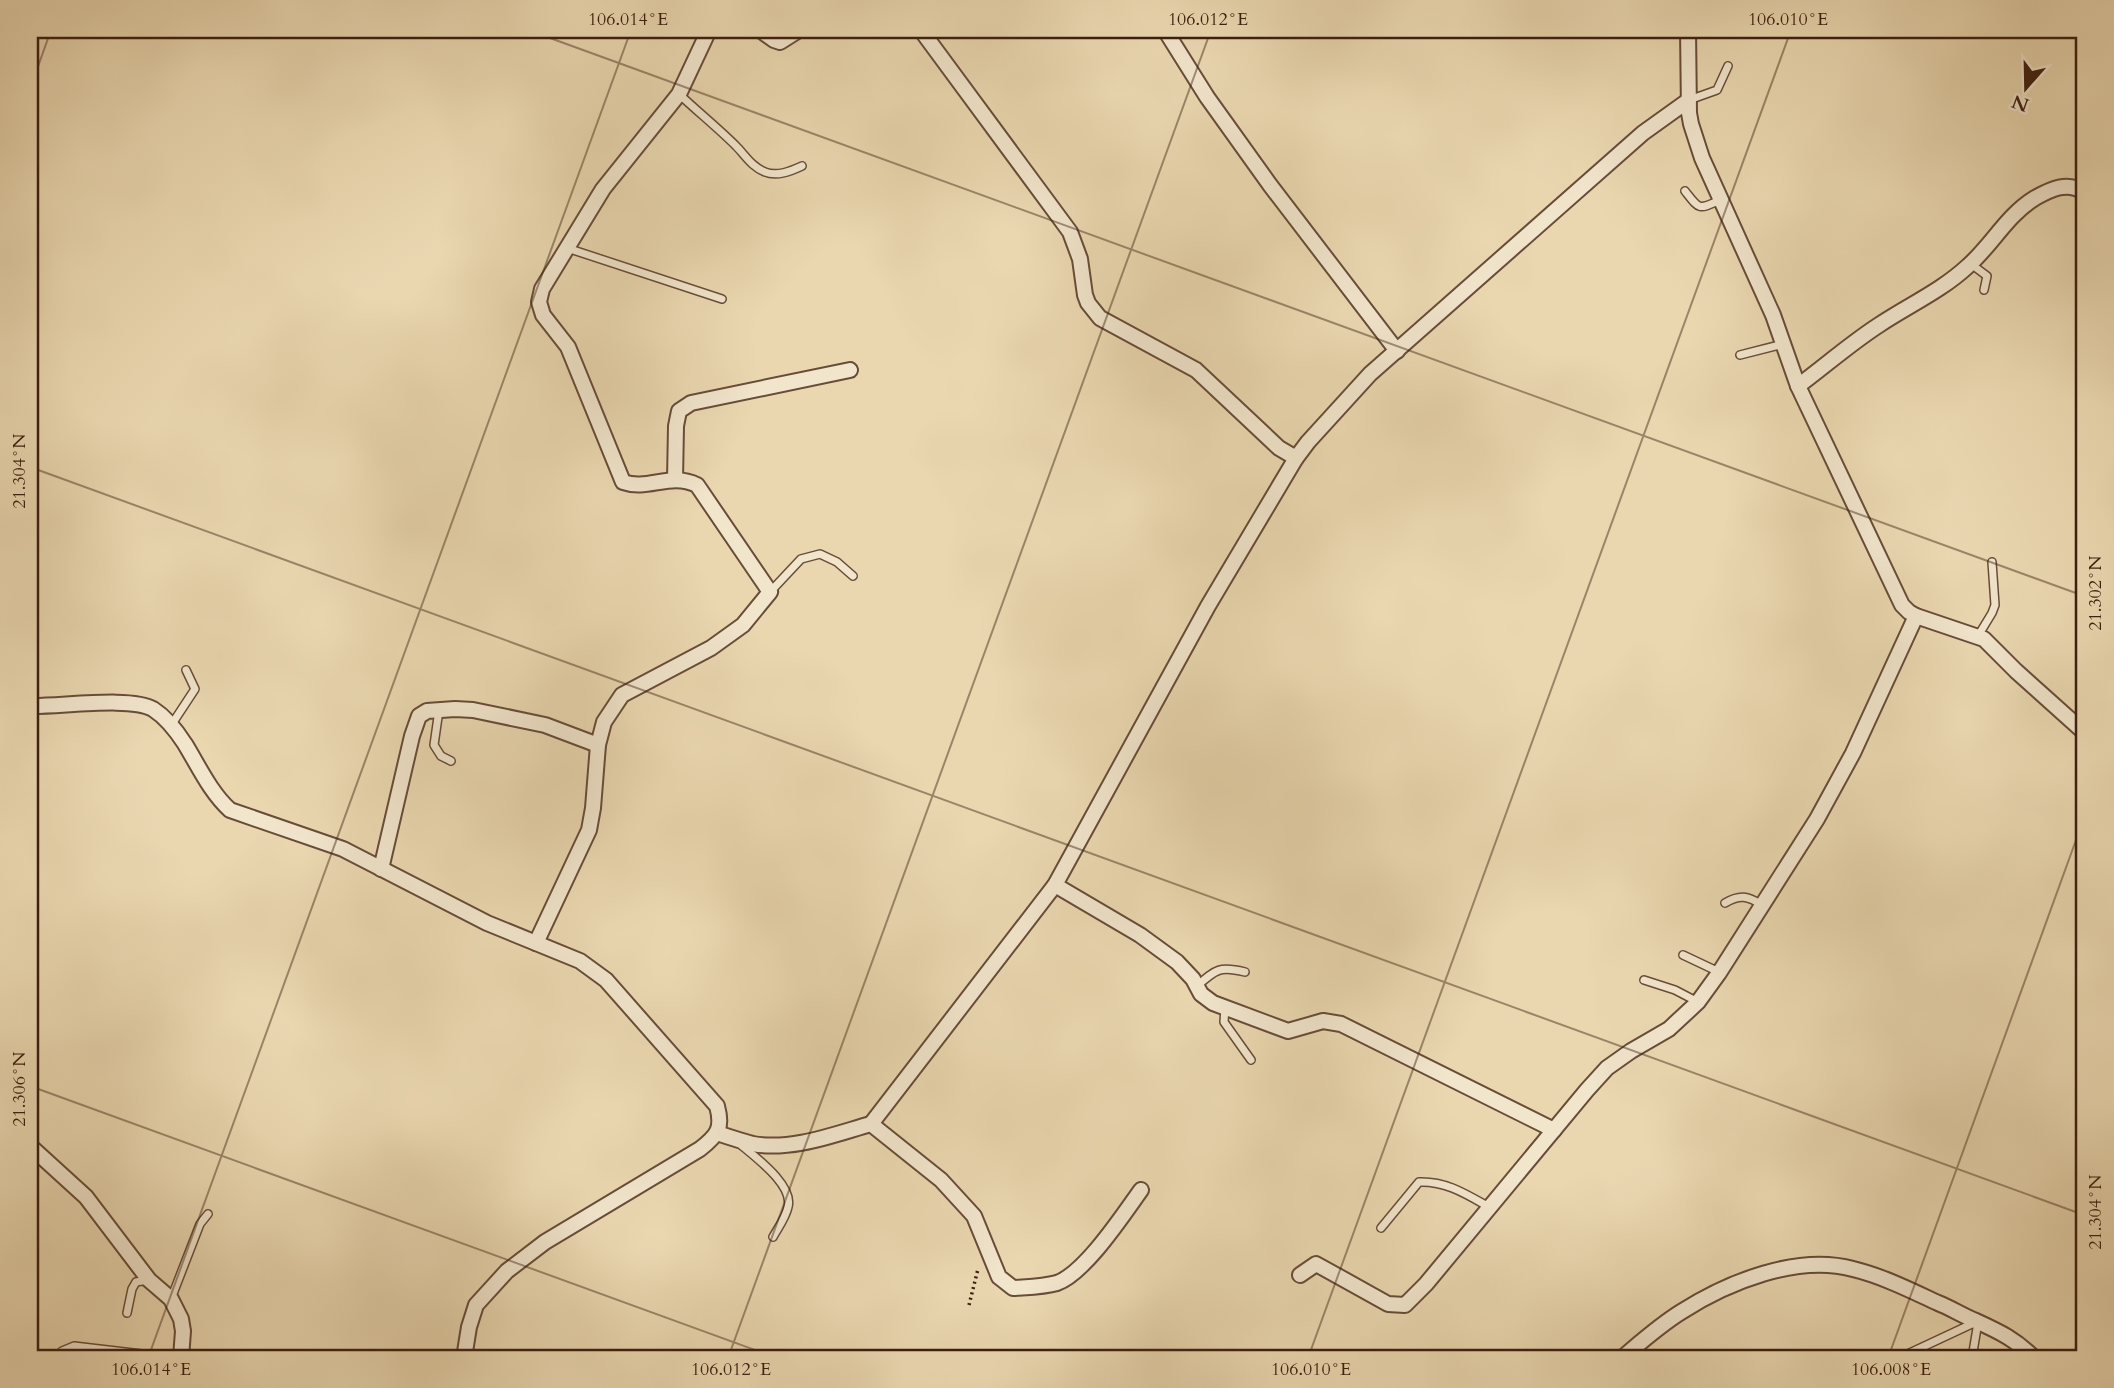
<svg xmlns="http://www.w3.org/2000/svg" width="2114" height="1388" font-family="Cardo,serif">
  <rect width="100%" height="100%" fill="#ead7b0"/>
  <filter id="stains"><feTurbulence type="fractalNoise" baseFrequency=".00286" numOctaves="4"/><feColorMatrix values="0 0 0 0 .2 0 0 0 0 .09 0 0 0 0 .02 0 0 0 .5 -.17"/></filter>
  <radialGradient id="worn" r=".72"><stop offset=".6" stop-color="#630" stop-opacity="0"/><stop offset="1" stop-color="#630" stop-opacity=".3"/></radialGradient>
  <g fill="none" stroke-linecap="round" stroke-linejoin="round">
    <g stroke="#684c38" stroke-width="10">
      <g id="service">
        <path d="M679,94C698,112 718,128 736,146C745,155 752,167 765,172C777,177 791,171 802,166"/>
        <polyline points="1689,100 1717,90 1728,66"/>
        <path d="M1685,191C1700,210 1698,210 1720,200"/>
        <polyline points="567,248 722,299"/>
        <polyline points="1971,264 1987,276 1984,290"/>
        <polyline points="1740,355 1783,344"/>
        <polyline points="770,592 801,559 820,554 837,562 853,576"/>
        <polyline points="1978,636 1992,613 1995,605 1992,562"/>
        <polyline points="439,710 434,745 441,756 451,761"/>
        <polyline points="172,724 195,689 186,670"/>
        <path d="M1725,903C1740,894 1748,896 1762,905"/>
        <polyline points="1683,955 1719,972"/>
        <polyline points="1644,980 1675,990 1698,1002"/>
        <path d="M1197,986C1216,969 1220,966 1245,972"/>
        <polyline points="1225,1008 1224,1022 1251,1060"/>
        <path d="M740,1144C755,1157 794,1185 788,1207C786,1217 778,1228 773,1237"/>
        <path d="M1381,1228L1419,1182C1446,1181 1466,1194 1489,1207"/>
        <polyline points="171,1299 200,1224 208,1214"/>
        <polyline points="127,1313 132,1289 136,1282 148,1280"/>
        <polyline points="62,1351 74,1346 176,1358"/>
        <polyline points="1899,1358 1976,1322"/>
        <polyline points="1972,1358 1978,1322"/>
      </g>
    </g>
    <g stroke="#684c38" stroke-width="18">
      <g id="minor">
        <polyline points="760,30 774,40 780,42 799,30"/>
        <polyline points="921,30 1070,232 1080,259 1085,295 1088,303 1100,318 1196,370 1279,448 1296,458 1308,442 1370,374 1643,133 1689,100"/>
        <polyline points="1165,30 1207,97 1270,185 1397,351"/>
        <polyline points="1688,30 1689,113 1691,124 1702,158 1773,315 1798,386 1902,605 1909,612 1916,616 1984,639 2016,671 2084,732"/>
        <path d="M1798,386C1825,366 1851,343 1879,325C1909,305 1941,291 1968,266C1992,245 2007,215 2035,198C2051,189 2067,181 2084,192"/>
        <polyline points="675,480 676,426 679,411 691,403 850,370"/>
        <path d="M30,706C59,707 131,696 153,709C167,718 176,730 185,744C199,767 211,793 230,810L343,849L487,923L580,961L606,980L717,1106C723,1128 718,1135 700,1149L545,1242L507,1271L476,1305L469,1327L464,1358"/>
        <polyline points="381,869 412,736 419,716 427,711 455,709 473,710 545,725 598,745"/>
        <polyline points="1055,885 1140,935 1177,962 1193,979 1201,994 1213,1003 1288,1031 1323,1021 1341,1024 1554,1130"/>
        <path d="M536,943L589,830L593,808L598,745L604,722L622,695L711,648L743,625L770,592L697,485C670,472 648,491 623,482L568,347L543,315L539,302L542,289L603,189L679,94L709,30"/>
        <polyline points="871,1124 1055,885 1208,606 1296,458"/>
        <path d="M717,1133C729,1137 741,1141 753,1144C792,1151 835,1134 871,1124L941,1180L974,1216L999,1277L1013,1288C1027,1287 1043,1287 1057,1283C1085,1273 1123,1215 1141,1190"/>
        <polyline points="30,1146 86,1197 149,1280 171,1299 181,1319 183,1331 181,1358"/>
        <polyline points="1300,1275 1316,1264 1388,1304 1405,1305 1426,1284 1587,1090 1607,1068 1631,1051 1669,1029 1698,1002 1719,973 1817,819 1853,753 1916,616"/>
        <path d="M1622,1358C1641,1342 1660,1325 1681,1312C1728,1282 1797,1254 1853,1269C1882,1276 1910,1290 1938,1303C1951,1308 1963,1316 1976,1321C2000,1332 2015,1339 2034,1358"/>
      </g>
    </g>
    <polyline stroke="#3c1e10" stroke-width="3.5" stroke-dasharray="2 3.5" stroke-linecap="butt" points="969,1305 978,1269"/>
    <use href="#service" stroke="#f1e5cc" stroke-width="7"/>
    <use href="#minor" stroke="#f1e5cc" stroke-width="14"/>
  </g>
  <path fill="none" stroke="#3c1e10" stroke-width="2" stroke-opacity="0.45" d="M528,30L2084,596M30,89L51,30M30,467L2084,1215M30,1086L777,1358M148,1358L631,30M728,1358L1211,30M1308,1358L1791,30M1888,1358L2084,818"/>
  <rect width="2114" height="1388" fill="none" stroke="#ead7b0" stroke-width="77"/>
  <g transform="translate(2026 88) rotate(200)" stroke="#f1e5cc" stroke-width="5" paint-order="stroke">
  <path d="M0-5L12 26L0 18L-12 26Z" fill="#3c1e10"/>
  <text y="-10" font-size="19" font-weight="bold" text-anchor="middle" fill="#3c1e10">N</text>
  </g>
  <rect x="38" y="38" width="2038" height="1312" fill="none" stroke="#3c1e10" stroke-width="2.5"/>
  <g font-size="18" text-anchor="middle" fill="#3c1e10">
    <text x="628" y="25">106.014°E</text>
    <text x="1208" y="25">106.012°E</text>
    <text x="1788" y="25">106.010°E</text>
    <text transform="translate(19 471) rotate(-90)" y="6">21.304°N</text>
    <text transform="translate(2095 593) rotate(-90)" y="6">21.302°N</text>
    <text transform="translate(19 1089) rotate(-90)" y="6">21.306°N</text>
    <text transform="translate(2095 1212) rotate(-90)" y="6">21.304°N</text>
    <text x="151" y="1375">106.014°E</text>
    <text x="731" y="1375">106.012°E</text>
    <text x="1311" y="1375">106.010°E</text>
    <text x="1891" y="1375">106.008°E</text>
  </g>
  <rect width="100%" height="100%" filter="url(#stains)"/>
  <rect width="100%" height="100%" fill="url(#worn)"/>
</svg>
